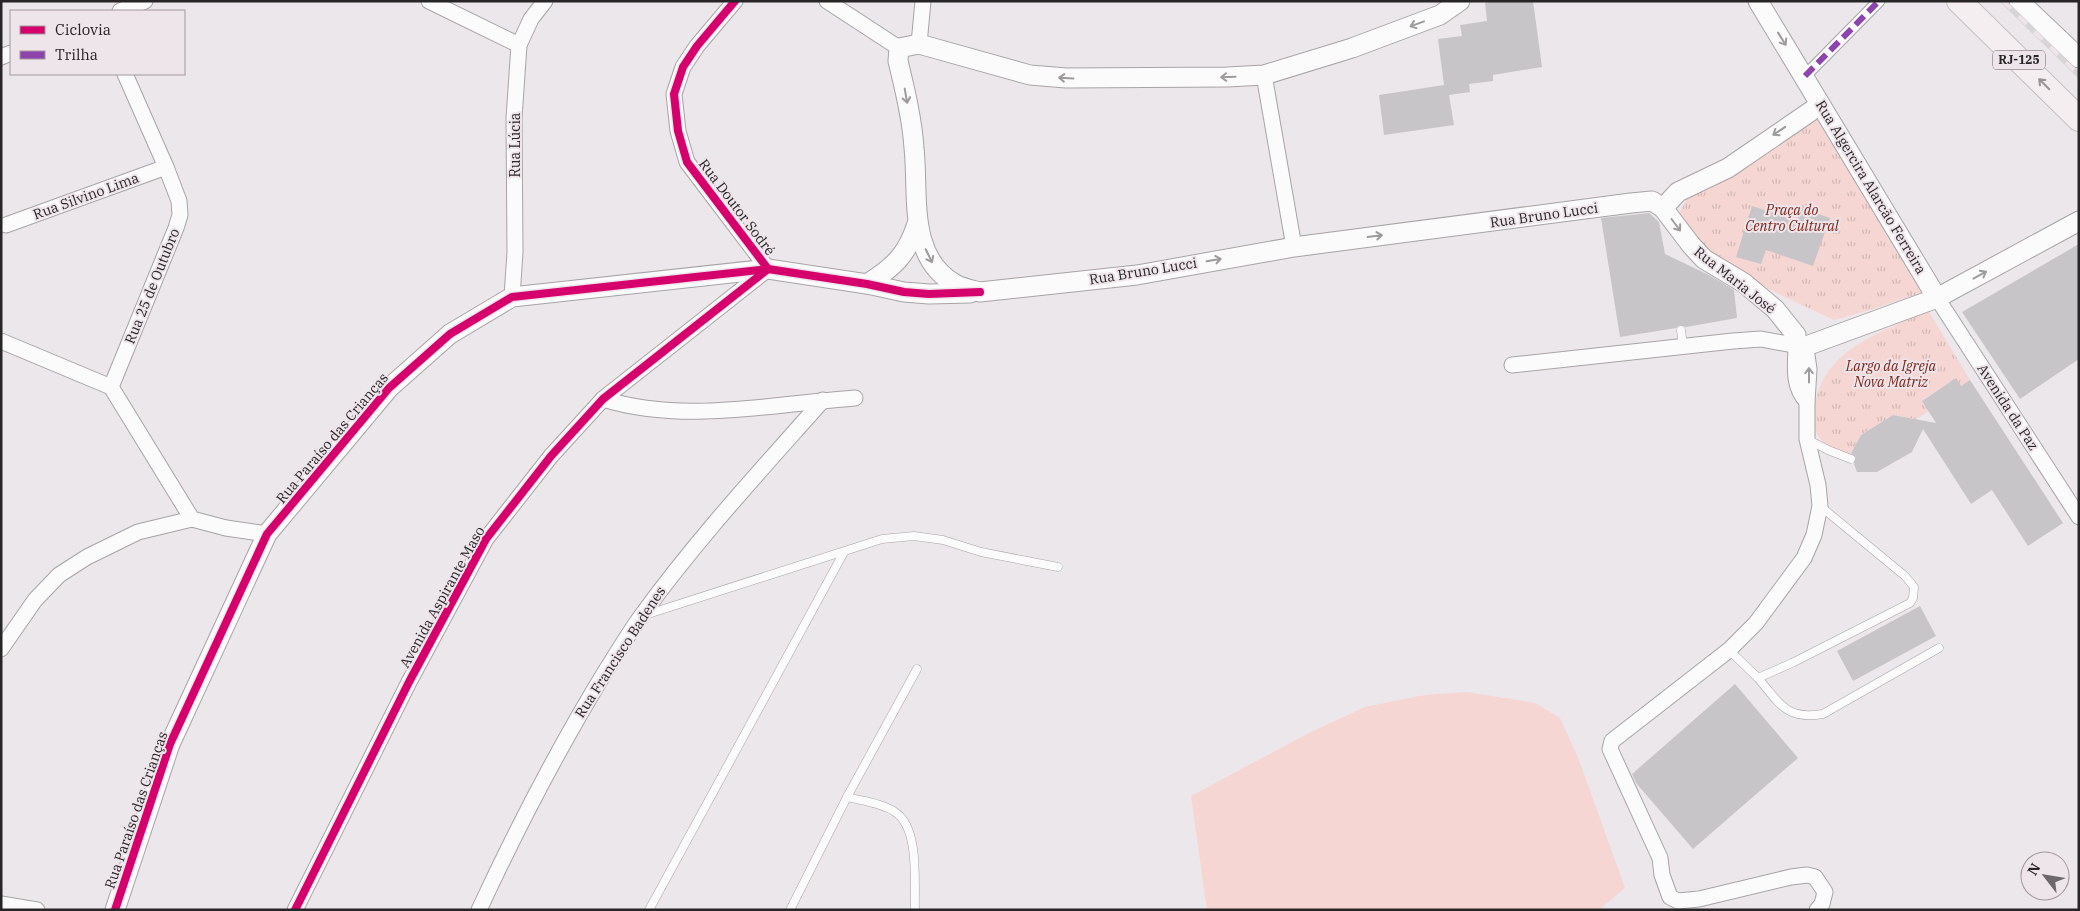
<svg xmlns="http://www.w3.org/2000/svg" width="2080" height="911" font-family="'IBM Plex Serif',serif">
  <defs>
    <pattern id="park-tufts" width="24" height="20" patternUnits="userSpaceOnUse" patternTransform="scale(1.25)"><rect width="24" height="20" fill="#f5d6d2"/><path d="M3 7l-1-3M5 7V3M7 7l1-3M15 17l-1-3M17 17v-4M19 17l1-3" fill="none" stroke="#d2b8b4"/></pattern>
  </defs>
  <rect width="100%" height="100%" fill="#ece7ea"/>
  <g fill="url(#park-tufts)">
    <polygon points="1813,113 1923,292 1870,310 1834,320 1787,298 1748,278 1719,259 1694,239 1679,214 1687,198 1709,188"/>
    <path d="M1928,310L1970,380L1961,386L1956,379L1922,400L1929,411L1916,419L1893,415L1861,435L1850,455C1829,447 1811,440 1814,414C1819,349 1878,335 1928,310Z"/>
  </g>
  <polygon fill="#f5d6d2" points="1467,692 1535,703 1560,718 1579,760 1625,888 1599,910 1207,910 1191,796 1307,734 1365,707 1424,695"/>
  <g fill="#c8c5c8">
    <polygon points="1495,1 1533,1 1542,67 1493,75 1493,81 1469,84 1470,92 1449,95 1454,125 1384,135 1379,95 1444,85 1438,39 1462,36 1460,25 1487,21 1485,3"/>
    <polygon points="1752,206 1796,221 1801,208 1830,218 1813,266 1766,250 1761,264 1736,257"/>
    <polygon points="1649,213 1659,222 1665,254 1709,275 1734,290 1737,318 1686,327 1680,325 1676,328 1620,337 1601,218"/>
    <polygon points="2079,244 2079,359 2020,399 1962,312"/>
    <polygon points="1956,378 1961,386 1970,380 2063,523 2028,546 1992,490 1971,504 1923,429 1912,452 1877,472 1857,472 1854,464 1856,458 1851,453 1861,435 1893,415 1936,423 1922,401"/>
    <polygon points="1920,606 1936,636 1853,681 1837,651"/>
    <polygon points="1735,684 1798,758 1693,849 1636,783 1632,774"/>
  </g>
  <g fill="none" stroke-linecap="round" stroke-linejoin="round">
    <g stroke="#a7a4a6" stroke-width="9">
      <g id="service">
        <polyline points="1681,330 1683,346"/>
        <polyline points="1809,440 1828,450 1851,459"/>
        <polyline points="645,615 882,539 914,536 943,540 981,552 1058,567"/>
        <polyline points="1729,650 1758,678 1792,663 1910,603 1913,598 1914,587 1905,576 1820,506"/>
        <path d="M1758,678C1780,704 1786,720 1823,714L1939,648"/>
        <path d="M847,797C862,801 882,803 895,812C920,828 914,883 915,910"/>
        <polyline points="649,910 844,552"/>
        <polyline points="790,910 847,797 917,669"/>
      </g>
    </g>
    <g stroke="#a7a4a6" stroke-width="13">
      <polyline id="pedestrian" points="1805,76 1879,1"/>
    </g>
    <g stroke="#a7a4a6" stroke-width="17">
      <g id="minor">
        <polyline points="429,1 519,45"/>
        <polyline points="827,1 899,48"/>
        <polyline points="120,11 145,1"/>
        <polyline points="919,44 923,1"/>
        <polyline points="1,57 11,53"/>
        <polyline points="1264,75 1294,247"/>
        <polyline points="6,225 166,167"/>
        <polyline points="512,297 515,252 514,118 519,45 531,19 545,1"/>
        <polyline points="1937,298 2079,517"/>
        <polyline points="1,341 111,387 192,519 226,528 267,534"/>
        <polyline points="1806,348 1809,369 1807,402 1807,439 1818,485 1820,506 1814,535 1804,558 1756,623 1729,650 1612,741 1610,749 1660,858 1662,875 1670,897 1678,901 1699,899 1791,877 1807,875 1815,877 1825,892 1822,904 1817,910"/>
        <path d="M1796,349C1795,369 1793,387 1807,402"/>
        <polyline points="1512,365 1733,341 1761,339 1793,345"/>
        <polyline points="111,387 176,228 180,215 179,201 166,167 125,74"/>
        <path d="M603,399C685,424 771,404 855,398"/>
        <polyline points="1,649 35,600 59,575 87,557 138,532 192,519"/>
        <polyline points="1,904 37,910"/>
        <polyline points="295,910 409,682 486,539 551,456 603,399 768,269 687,162 678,131 674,94 683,67 697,46 735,1"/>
        <path d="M479,910C517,828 558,749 605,672C617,653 629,633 642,615C697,539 761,470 823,400"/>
      </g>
    </g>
    <g stroke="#a7a4a6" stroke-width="21">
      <g id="tertiary">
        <path d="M1460,1L1440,15L1352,48L1264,75L1227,77L1066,78L1030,75L919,44L899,48L898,61C905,90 912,119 914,148C919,194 907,257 955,284C962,288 972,290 980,292L1137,275L1294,247L1631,203L1652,201L1663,208"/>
        <polyline points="1758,1 1937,298"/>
        <polyline points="2019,1 2079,58"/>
        <path d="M867,284C894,267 907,255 917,224"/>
        <polyline points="1796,335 1775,309 1744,283 1704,259 1691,245 1663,208 1678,192 1728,168 1820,105"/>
        <polyline points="1809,345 1937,298 2079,221"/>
        <polyline points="115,910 170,744 267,534 389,388 450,334 512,297 768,269 867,284 904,292 929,294 970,293"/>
      </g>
    </g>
    <g stroke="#c5c2c4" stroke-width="26">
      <polyline id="primary" points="1959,1 2079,119"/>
    </g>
    <use href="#service" stroke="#fcfbfc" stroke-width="8"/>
    <use href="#pedestrian" stroke="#fcfbfc" stroke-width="11"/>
    <use href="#minor" stroke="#fcfbfc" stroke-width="15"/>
    <use href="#tertiary" stroke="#fcfbfc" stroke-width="19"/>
    <use href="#primary" stroke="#f4eef0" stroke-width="24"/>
    <g stroke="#d7d5d6" stroke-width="5.5">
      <polyline id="rail" points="2003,1 2079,75"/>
    </g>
    <use href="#rail" stroke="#eee5eb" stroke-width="4" stroke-dasharray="11" stroke-linecap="butt"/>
    <polyline stroke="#8e44ad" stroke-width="6" stroke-dasharray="12 6" stroke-linecap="butt" points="1805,76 1879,1"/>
    <g stroke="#eee5eb" stroke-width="11">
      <g id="cycleway">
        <polyline points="115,910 170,744 267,534 389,388 450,334 512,297 768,269 867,284 904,292 929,294 980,292"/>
        <polyline points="295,910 409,682 486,539 551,456 603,399 768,269 687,162 678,131 674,94 683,67 697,46 735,1"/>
      </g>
    </g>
    <use href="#cycleway" stroke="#d6006c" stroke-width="8"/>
  </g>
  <defs><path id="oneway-shaft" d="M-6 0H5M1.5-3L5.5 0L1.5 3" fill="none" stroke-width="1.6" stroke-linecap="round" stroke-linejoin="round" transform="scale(1.25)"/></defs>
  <g stroke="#9d9b9c">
    <use href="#oneway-shaft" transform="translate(1417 24) rotate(160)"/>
    <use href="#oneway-shaft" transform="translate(1782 39) rotate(58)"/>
    <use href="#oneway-shaft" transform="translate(1228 77) rotate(178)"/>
    <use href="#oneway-shaft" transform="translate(1066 78) rotate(-177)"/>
    <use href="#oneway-shaft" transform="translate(906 96) rotate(80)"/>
    <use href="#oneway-shaft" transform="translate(1779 131) rotate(146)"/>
    <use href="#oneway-shaft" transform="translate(1676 225) rotate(53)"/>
    <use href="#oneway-shaft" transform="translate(1375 236) rotate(-7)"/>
    <use href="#oneway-shaft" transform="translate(929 256) rotate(64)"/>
    <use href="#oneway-shaft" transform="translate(1214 260) rotate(-10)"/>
    <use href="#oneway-shaft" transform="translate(1980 275) rotate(-29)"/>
    <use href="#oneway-shaft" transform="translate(1809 375) rotate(-90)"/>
  </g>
  <use stroke="#989496" href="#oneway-shaft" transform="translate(2044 84) rotate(-135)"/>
  <g text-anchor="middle" stroke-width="4" stroke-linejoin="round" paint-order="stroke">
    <rect fill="#eee5eb" stroke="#635f62" stroke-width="1" x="1993" y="50.5" width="52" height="19" rx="4"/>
    <g font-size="12" font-weight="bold" fill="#282527">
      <text x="2019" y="64">RJ-125</text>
    </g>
    <g font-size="14" fill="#282527" stroke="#eee5eb">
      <text transform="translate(515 145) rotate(-90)" y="5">Rua Lúcia</text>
      <text transform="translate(1871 187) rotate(59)" y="5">Rua Algercira Alarcão Ferreira</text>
      <text transform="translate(86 196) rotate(-20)" y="5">Rua Silvino Lima</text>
      <text transform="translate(737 207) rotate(53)" y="5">Rua Doutor Sodré</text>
      <text transform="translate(1544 215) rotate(-8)" y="5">Rua Bruno Lucci</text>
      <text transform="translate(1143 271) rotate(-9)" y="5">Rua Bruno Lucci</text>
      <text transform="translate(1735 280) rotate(38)" y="5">Rua Maria José</text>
      <text transform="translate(152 286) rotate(-68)" y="5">Rua 25 de Outubro</text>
      <text transform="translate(2008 407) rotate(57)" y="5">Avenida da Paz</text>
      <text transform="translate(332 438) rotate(-50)" y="5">Rua Paraíso das Crianças</text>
      <text transform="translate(442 597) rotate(-61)" y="5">Avenida Aspirante Maso</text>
      <text transform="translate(620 652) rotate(-57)" y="5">Rua Francisco Badenes</text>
      <text transform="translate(136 810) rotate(-71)" y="5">Rua Paraíso das Crianças</text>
    </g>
    <g font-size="14" font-style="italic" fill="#7a261a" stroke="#eee5eb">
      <text x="1792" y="215">Praça do<tspan x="1792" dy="16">Centro Cultural</tspan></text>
      <text x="1891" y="371">Largo da Igreja<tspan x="1891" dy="16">Nova Matriz</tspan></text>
    </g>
  </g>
  <rect width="2080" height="911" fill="none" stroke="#282527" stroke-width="5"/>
  <rect x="10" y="10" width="175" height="65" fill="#eee5eb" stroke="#9f989d"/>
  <rect x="20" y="26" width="25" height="8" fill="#d6006c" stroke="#9f989d"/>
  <text x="55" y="35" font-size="15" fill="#282527">Ciclovia</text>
  <rect x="20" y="51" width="25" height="8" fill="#8e44ad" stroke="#9f989d"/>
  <text x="55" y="60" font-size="15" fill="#282527">Trilha</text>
  <g transform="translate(2045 876) rotate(301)"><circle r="24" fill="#eee5eb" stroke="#9f989d"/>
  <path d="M0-4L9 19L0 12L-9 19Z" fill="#6d696b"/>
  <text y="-8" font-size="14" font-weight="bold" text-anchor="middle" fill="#282527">N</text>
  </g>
</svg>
